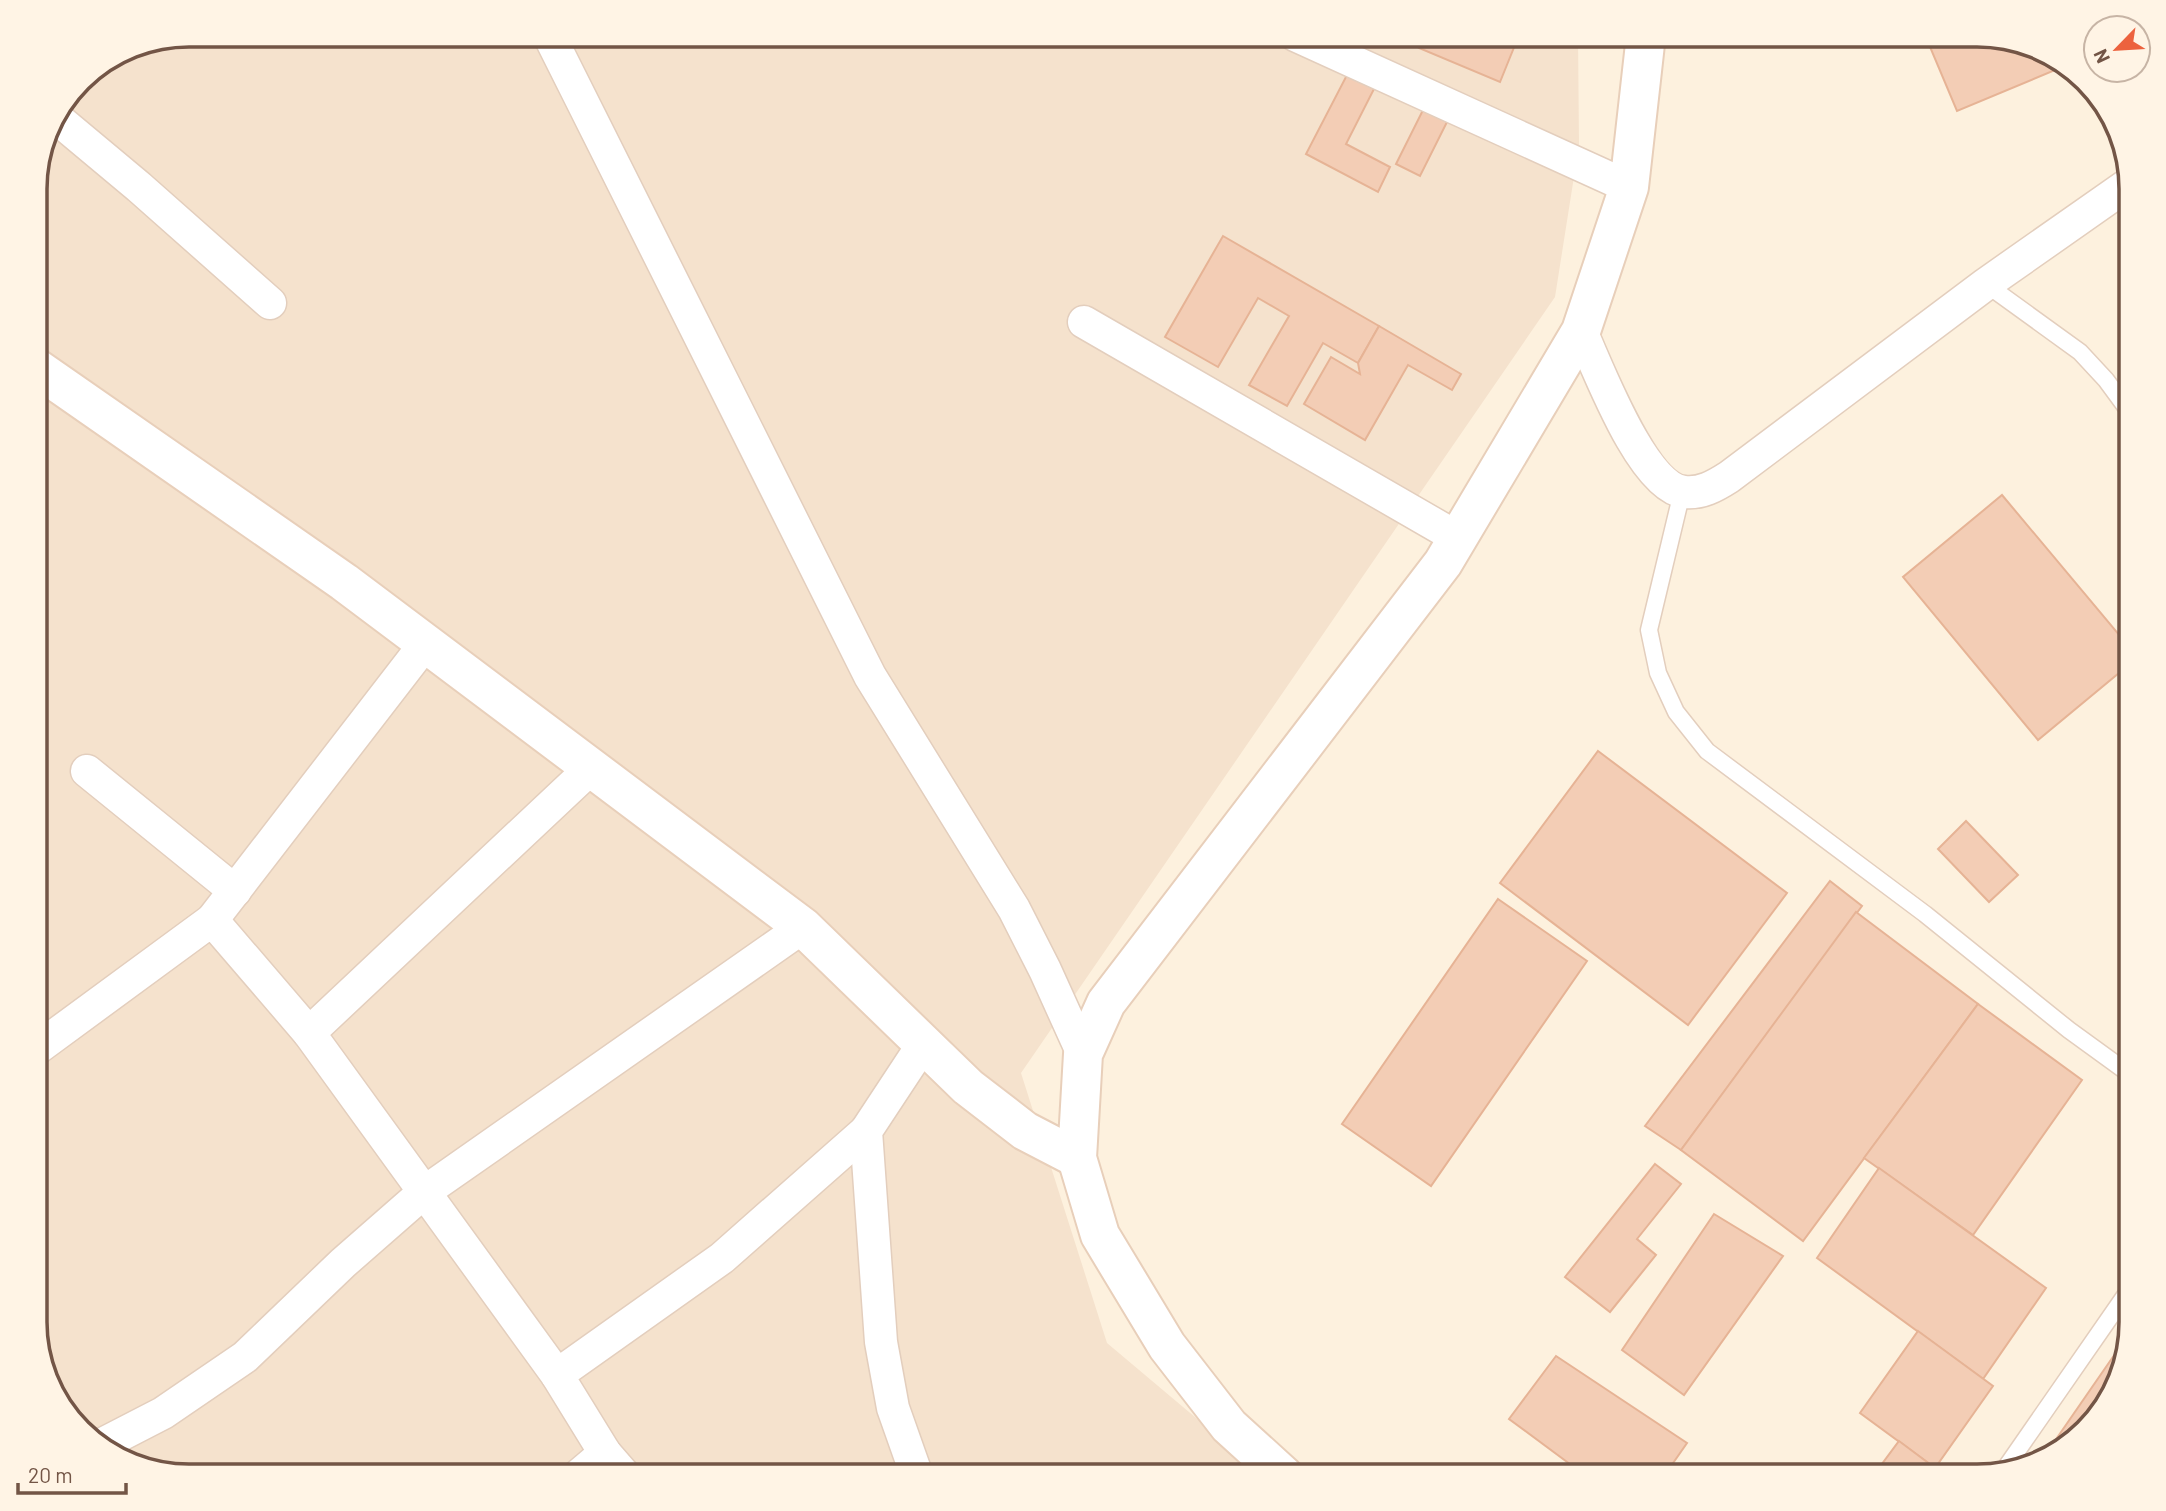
<svg xmlns="http://www.w3.org/2000/svg" width="2166" height="1511" font-family="Barlow,sans-serif">
  <rect width="100%" height="100%" fill="#fdf1de"/>
  <polygon fill="#f5e2cd" points="189,35 1578,35 1579,145 1555,297 1021,1073 1107,1343 1265,1476 189,1476 96,1444 51,1391 35,1332 35,178 51,121 87,73 130,47"/>
  <g fill="#f3cdb5" stroke="#e6b395" stroke-width="2">
    <polygon points="1425,35 1519,35 1500,82 1419,48"/>
    <polygon points="1925,35 1978,35 2058,62 2060,68 1957,111"/>
    <polygon points="1348,73 1375,87 1346,144 1390,167 1378,192 1306,154"/>
    <polygon points="1426,104 1450,116 1420,176 1396,164"/>
    <polygon points="1223,236 1379,326 1358,363 1323,343 1287,406 1249,385 1289,316 1258,298 1218,367 1165,337"/>
    <polygon points="1379,326 1461,374 1452,390 1408,365 1365,440 1304,404 1331,357 1360,374 1358,363"/>
    <polygon points="2002,495 2131,649 2131,663 2038,740 1903,577"/>
    <polygon points="1598,751 1787,893 1688,1025 1500,883"/>
    <polygon points="1966,821 2018,875 1989,902 1938,849"/>
    <polygon points="1830,881 1862,906 1681,1150 1645,1126"/>
    <polygon points="1498,899 1587,961 1431,1186 1342,1124"/>
    <polygon points="1856,912 1978,1004 1803,1241 1681,1150"/>
    <polygon points="1978,1004 2082,1080 1973,1235 1864,1158"/>
    <polygon points="1655,1164 1681,1184 1637,1239 1656,1255 1610,1312 1565,1277"/>
    <polygon points="1879,1168 2046,1288 1983,1379 1817,1258"/>
    <polygon points="1714,1214 1783,1256 1684,1395 1622,1350"/>
    <polygon points="1918,1331 1993,1386 1935,1468 1860,1413"/>
    <polygon points="2126,1338 2099,1415 2046,1460 2041,1461"/>
    <polygon points="1556,1356 1687,1443 1664,1476 1586,1476 1509,1419"/>
    <polygon points="1899,1441 1935,1468 1929,1476 1873,1476"/>
  </g>
  <g fill="none" stroke-linecap="round" stroke-linejoin="round">
    <g stroke="#e3cebd" stroke-width="19">
      <g id="lane">
        <polyline points="1986,284 2080,352 2106,380 2131,414"/>
        <polyline points="1682,492 1649,630 1658,673 1676,712 1707,751 1925,914 2069,1030 2131,1075"/>
        <polyline points="2004,1470 2131,1287"/>
      </g>
    </g>
    <g stroke="#e3cebd" stroke-width="35">
      <g id="street">
        <polyline points="549,35 870,676 1014,909 1045,970 1083,1054"/>
        <polyline points="1295,35 1629,187"/>
        <polyline points="54,116 139,187 270,303"/>
        <polyline points="1084,322 1458,538"/>
        <path d="M1581,331C1598,368 1642,487 1684,492C1701,494 1715,486 1729,477L1986,284L2130,183"/>
        <polyline points="87,771 235,891"/>
        <polyline points="212,920 425,644"/>
        <polyline points="35,1050 212,920 309,1033"/>
        <polyline points="557,1375 309,1033 592,767"/>
        <polyline points="99,1446 163,1413 245,1357 343,1263 423,1193 803,927"/>
        <polyline points="578,1476 605,1453"/>
        <polyline points="625,1476 605,1453 557,1375 722,1258 866,1131"/>
        <polyline points="917,1476 893,1408 881,1342 866,1131 924,1043"/>
      </g>
    </g>
    <g stroke="#e8cfba" stroke-width="42">
      <g id="secondary">
        <polyline points="35,367 344,582 803,927 968,1087 1025,1131 1077,1158"/>
        <polyline points="1284,1476 1229,1426 1167,1346 1100,1235 1077,1158 1083,1054 1106,1003 1443,563 1581,331 1629,187 1646,35"/>
      </g>
    </g>
    <use href="#lane" stroke="#fff" stroke-width="16"/>
    <use href="#street" stroke="#fff" stroke-width="32"/>
    <use href="#secondary" stroke="#fff" stroke-width="38"/>
  </g>
  <path d="M0 0H2166V1511H0ZM189 47H1977A142 142 0 0 1 2119 189V1322A142 142 0 0 1 1977 1464H189A142 142 0 0 1 47 1322V189A142 142 0 0 1 189 47Z" fill="#fff4e5" fill-rule="evenodd"/>
  <path fill="none" stroke="#735546" stroke-width="3.5" d="M189 47H1977A142 142 0 0 1 2119 189V1322A142 142 0 0 1 1977 1464H189A142 142 0 0 1 47 1322V189A142 142 0 0 1 189 47Z"/>
  <g transform="translate(2117 49) rotate(245)"><circle r="33" fill="#fff4e5" stroke="#c7b4a5" stroke-width="2"/>
  <path d="M0-5L12 26L0 18L-12 26Z" fill="#ec623e"/>
  <text y="-10" font-size="19" font-weight="bold" text-anchor="middle" fill="#735546">N</text>
  </g>
  <path d="M18 1483v10h108v-10" fill="none" stroke="#735546" stroke-width="3.5"/>
  <text x="28" y="1483" font-size="21" fill="#735546" stroke="#fff4e5" stroke-width="5" paint-order="stroke">20 m</text>
</svg>
